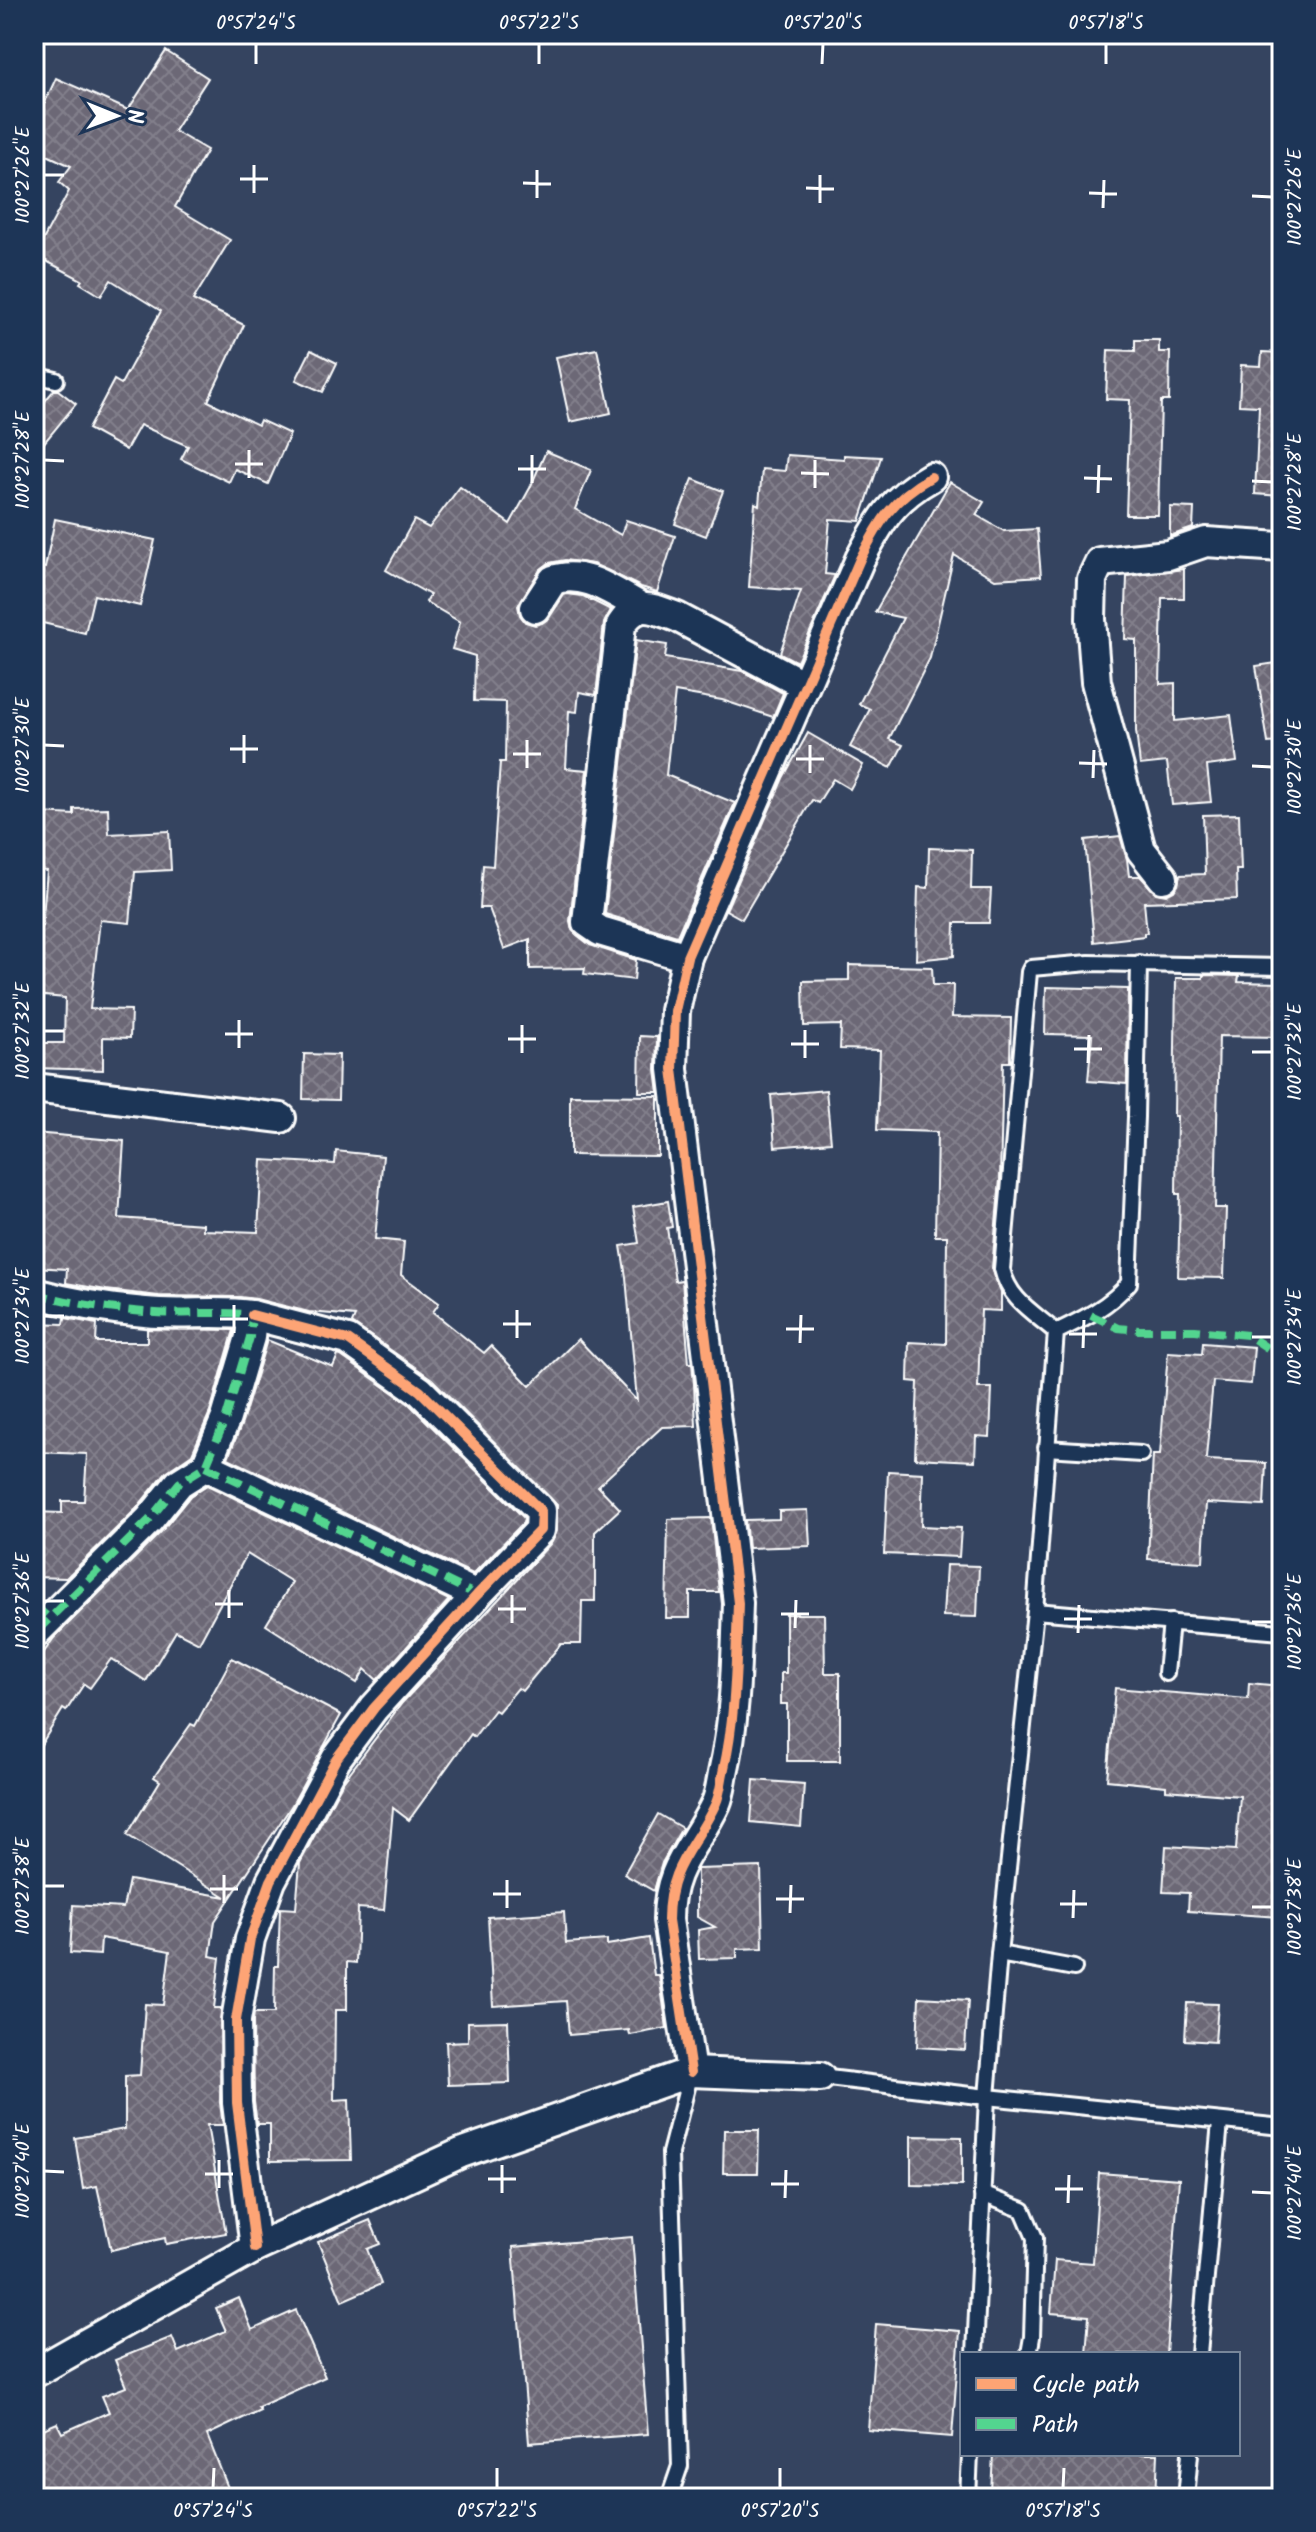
<svg xmlns="http://www.w3.org/2000/svg" width="1316" height="2532" font-family="Kalam,sans-serif">
  <defs>
    <pattern id="building-cross-hatch" width="8" height="8" patternUnits="userSpaceOnUse" patternTransform="scale(2)"><rect width="8" height="8" fill="#6c6876"/><path d="M0 0l8 8M0 8l8-8" fill="none" stroke="#827f8b"/></pattern>
  </defs>
  <rect width="100%" height="100%" fill="#354460"/>
  <filter id="ink" filterUnits="userSpaceOnUse"><feTurbulence type="fractalNoise" baseFrequency=".0125" numOctaves="2"/><feDisplacementMap in="SourceGraphic" scale="16" xChannelSelector="R" yChannelSelector="G"/><feConvolveMatrix kernelMatrix="1 2 1 2 8 2 1 2 1" color-interpolation-filters="sRGB"/></filter>
  <g filter="url(#ink)">
    <g fill="url(#building-cross-hatch)" stroke="#fff" stroke-width="2">
      <polygon points="166,51 208,78 174,131 207,150 175,207 230,240 193,300 244,325 208,401 258,425 260,420 290,434 268,484 235,469 229,482 181,459 188,446 140,425 126,450 88,429 114,380 121,384 161,311 111,280 101,296 80,283 82,280 35,255 69,191 59,182 71,166 34,149 34,126 56,78 128,110"/>
      <polygon points="1135,340 1159,340 1159,352 1170,352 1169,401 1161,401 1158,515 1126,515 1130,400 1106,399 1108,350 1135,351"/>
      <polygon points="597,349 611,413 570,422 556,357"/>
      <polygon points="311,350 337,363 323,392 296,380"/>
      <polygon points="1262,352 1282,353 1282,496 1255,494 1259,406 1239,405 1241,365 1261,366"/>
      <polygon points="54,390 58,390 76,404 34,455 34,414"/>
      <polygon points="546,451 591,470 575,509 621,535 626,520 675,536 657,592 641,587 593,564 565,560 549,563 540,570 518,606 520,615 525,622 535,625 542,623 549,618 564,595 567,594 583,596 611,610 604,623 596,695 579,692 577,712 569,711 566,768 587,770 570,921 572,930 577,935 590,945 636,960 634,980 584,974 585,968 530,969 530,939 504,949 489,908 480,908 483,865 493,866 500,762 505,762 506,702 474,701 475,656 452,649 460,622 426,602 430,595 386,570 414,520 429,528 460,487 510,524 530,488"/>
      <polygon points="787,455 844,459 844,455 881,457 860,521 830,519 825,574 835,575 797,662 780,653 801,591 749,587 755,503 759,505 762,469 785,471"/>
      <polygon points="693,479 723,491 706,536 675,524"/>
      <polygon points="950,482 984,502 976,515 1004,531 1037,529 1041,576 995,579 954,555 930,658 889,739 903,745 891,768 850,747 870,709 859,704 903,618 875,612"/>
      <polygon points="1170,507 1194,508 1193,528 1170,536"/>
      <polygon points="55,519 155,540 140,606 94,595 85,633 34,621 34,565 45,568"/>
      <polygon points="1184,569 1184,598 1162,598 1160,684 1175,683 1175,721 1231,715 1237,762 1207,766 1211,802 1172,805 1167,762 1140,765 1136,731 1136,640 1125,639 1127,576"/>
      <polygon points="636,640 667,645 665,658 742,671 783,693 773,717 722,700 675,692 666,775 735,803 677,936 605,914"/>
      <polygon points="1282,662 1282,742 1268,743 1256,666"/>
      <polygon points="808,733 863,765 850,789 833,779 818,803 812,800 742,919 726,910 783,778"/>
      <polygon points="108,808 109,834 169,831 171,870 135,872 130,923 100,920 90,1009 131,1010 130,1038 103,1037 103,1070 34,1068 34,1043 64,1043 65,998 34,995 34,927 42,927 47,871 38,870 42,813 74,815 74,809"/>
      <polygon points="1239,814 1241,870 1236,870 1237,899 1144,902 1147,933 1144,933 1144,936 1094,942 1085,840 1120,836 1127,859 1129,876 1140,876 1156,893 1166,895 1174,891 1178,885 1180,875 1205,874 1203,815"/>
      <polygon points="929,848 972,850 971,889 991,889 989,923 955,923 954,956 916,960 918,887 928,888"/>
      <polygon points="849,965 932,967 933,985 953,985 952,1017 1011,1018 1010,1062 1003,1062 1000,1179 992,1268 1001,1293 1001,1311 981,1310 978,1388 992,1388 990,1437 976,1436 975,1461 915,1458 918,1382 908,1381 909,1342 946,1344 947,1236 935,1236 937,1132 877,1130 880,1050 840,1049 841,1025 804,1026 803,981 849,980"/>
      <polygon points="1203,975 1239,976 1238,982 1282,983 1282,1037 1219,1036 1215,1208 1226,1208 1224,1278 1178,1277 1180,1194 1176,1194 1177,1116 1174,1116 1176,978 1203,978"/>
      <polygon points="1046,987 1128,989 1127,1084 1088,1081 1092,1035 1045,1034"/>
      <polygon points="640,1036 657,1037 656,1069 659,1092 639,1092"/>
      <polygon points="304,1054 339,1055 338,1100 303,1099"/>
      <polygon points="826,1090 831,1142 775,1147 771,1095"/>
      <polygon points="570,1095 658,1096 658,1156 570,1155"/>
      <polygon points="34,1133 124,1141 119,1218 203,1224 203,1230 258,1232 262,1160 335,1164 336,1151 383,1156 375,1239 404,1242 401,1275 439,1303 433,1312 484,1353 491,1346 530,1386 578,1339 637,1401 626,1277 621,1246 639,1243 633,1207 668,1201 672,1227 667,1228 675,1281 682,1280 689,1363 692,1363 694,1384 696,1426 662,1427 598,1486 620,1509 595,1532 595,1601 582,1601 581,1644 561,1644 522,1691 518,1688 498,1712 495,1710 474,1737 471,1734 409,1820 393,1808 384,1910 358,1908 356,1963 347,1962 347,2010 335,2010 334,2100 349,2099 351,2160 270,2161 270,2124 257,2124 254,2102 253,2021 254,2013 274,2013 275,1966 278,1966 280,1908 296,1909 300,1863 342,1783 402,1703 552,1542 557,1531 557,1505 432,1379 352,1323 355,1316 309,1312 256,1299 240,1297 159,1296 106,1290 66,1283 67,1269 34,1267"/>
      <polygon points="65,1318 97,1324 96,1342 147,1342 147,1329 234,1330 210,1412 192,1454 166,1472 136,1509 66,1578 34,1577 34,1512 62,1513 62,1501 84,1501 87,1454 34,1452 34,1323 64,1324"/>
      <polygon points="267,1340 333,1367 338,1355 341,1356 409,1404 524,1518 523,1523 473,1574 228,1458 242,1423"/>
      <polygon points="1203,1343 1254,1347 1251,1384 1213,1381 1206,1458 1208,1460 1266,1463 1264,1506 1206,1503 1203,1562 1148,1559 1153,1455 1160,1455 1168,1352 1202,1354"/>
      <polygon points="888,1471 923,1473 921,1526 961,1528 959,1557 884,1554"/>
      <polygon points="207,1485 449,1600 377,1680 365,1669 357,1683 266,1625 292,1582 247,1554 199,1643 176,1631 146,1681 111,1659 90,1688 84,1684 66,1711 63,1709 34,1756 34,1666 54,1638 161,1532 190,1496"/>
      <polygon points="808,1510 810,1546 748,1548 745,1520 779,1519 779,1511"/>
      <polygon points="711,1518 719,1592 690,1592 690,1618 666,1618 668,1519"/>
      <polygon points="946,1565 979,1566 977,1617 943,1616"/>
      <polygon points="786,1614 824,1614 825,1673 840,1673 840,1761 787,1761 787,1704 781,1704 781,1673 786,1673"/>
      <polygon points="232,1658 341,1715 292,1805 215,1921 210,1956 220,1958 214,2008 221,2008 220,2103 223,2125 207,2125 226,2233 166,2244 165,2238 111,2250 97,2186 83,2189 75,2138 125,2129 125,2076 140,2075 145,2004 163,2005 170,1951 101,1938 100,1955 70,1953 73,1905 123,1908 129,1880 226,1897 127,1835 160,1781 154,1777 191,1724 195,1726"/>
      <polygon points="1249,1683 1282,1686 1282,1917 1188,1911 1189,1893 1163,1892 1166,1846 1236,1850 1240,1796 1166,1790 1166,1786 1107,1780 1115,1688 1248,1699"/>
      <polygon points="754,1780 804,1784 801,1827 751,1822"/>
      <polygon points="658,1814 682,1828 662,1863 654,1891 624,1874"/>
      <polygon points="761,1867 763,1948 737,1949 737,1958 699,1959 698,1930 715,1927 697,1917 697,1869"/>
      <polygon points="564,1912 566,1943 607,1940 607,1945 649,1938 654,1975 659,1975 667,2028 630,2035 629,2030 569,2035 566,2001 493,2006 488,1917"/>
      <polygon points="919,1997 968,2000 965,2050 917,2047"/>
      <polygon points="1187,2003 1218,2004 1215,2042 1185,2040"/>
      <polygon points="508,2021 510,2083 448,2085 446,2042 468,2041 468,2022"/>
      <polygon points="724,2130 759,2130 758,2173 723,2173"/>
      <polygon points="911,2136 962,2137 962,2186 911,2185"/>
      <polygon points="1099,2173 1179,2179 1166,2354 1086,2354 1089,2316 1051,2313 1055,2260 1093,2263"/>
      <polygon points="370,2220 380,2244 367,2249 381,2284 342,2301 318,2242"/>
      <polygon points="632,2237 648,2434 529,2443 513,2247"/>
      <polygon points="239,2298 252,2330 296,2310 325,2377 258,2407 260,2410 207,2435 232,2498 34,2498 34,2433 57,2423 62,2433 109,2412 102,2396 126,2387 115,2360 172,2337 178,2352 226,2331 216,2308"/>
      <polygon points="876,2324 960,2331 952,2437 868,2430"/>
      <polygon points="993,2454 1158,2454 1156,2498 1109,2498 991,2492"/>
    </g>
    <g fill="none" stroke-linecap="round" stroke-linejoin="round">
      <g stroke="#fff" stroke-width="20">
        <g id="lane">
          <polyline points="34,375 56,380"/>
          <path d="M1056,1332C1033,1312 1009,1300 1002,1269L1029,972L1031,968L1089,963L1282,967"/>
          <polyline points="1046,1448 1141,1454"/>
          <polyline points="1035,1611 1282,1632"/>
          <polyline points="1166,1673 1171,1622"/>
          <polyline points="999,1954 1074,1968"/>
          <polyline points="820,2077 987,2097 1282,2127"/>
          <polyline points="982,2194 1023,2210 1035,2238 1032,2337 1029,2354"/>
          <path d="M975,2354L987,2097L999,1954L1035,1611L1056,1332C1083,1319 1110,1306 1129,1283L1136,1117L1139,963"/>
          <polyline points="1199,2354 1220,2122"/>
          <polyline points="669,2498 680,2466 670,2153 691,2072"/>
          <polyline points="968,2498 970,2454"/>
          <polyline points="1186,2498 1190,2454"/>
        </g>
      </g>
      <g stroke="#fff" stroke-width="34">
        <g id="street">
          <path d="M535,608L553,580C585,569 613,592 641,607"/>
          <polyline points="1163,878 1141,850 1096,682 1091,619 1092,579 1100,562 1168,555 1206,542 1282,547"/>
          <path d="M687,957L600,931L587,922L621,625C638,599 652,608 677,617L804,685"/>
          <polyline points="34,1088 281,1118"/>
          <path d="M34,1293C70,1303 108,1309 145,1312C181,1316 215,1310 252,1315L250,1337L226,1418L206,1466L179,1483L149,1520L34,1634"/>
          <polyline points="252,1315 348,1340 420,1391 541,1511 540,1530 477,1595 374,1708 336,1759 271,1881 250,1939 236,2020 237,2103 255,2248"/>
          <polyline points="206,1466 477,1595"/>
          <path d="M691,2072L668,1920C668,1865 695,1848 716,1803C720,1794 721,1783 723,1773C736,1717 736,1660 738,1603L673,1069L675,1011L687,957L860,559C880,521 892,499 931,477"/>
          <polyline points="34,2373 255,2248 461,2153 691,2072 820,2077"/>
        </g>
      </g>
      <use href="#lane" stroke="#1d3557" stroke-width="14"/>
      <use href="#street" stroke="#1d3557" stroke-width="28"/>
      <g stroke="#53d58f" stroke-width="8" stroke-dasharray="16 8" stroke-linecap="butt">
        <path d="M34,1293C70,1303 108,1309 145,1312C181,1316 215,1310 252,1315L250,1337L226,1418L206,1466L179,1483L149,1520L34,1634"/>
        <polyline points="1091,1315 1118,1328 1139,1330 1195,1330 1248,1335 1282,1358"/>
        <polyline points="206,1466 477,1595"/>
        <polyline points="34,1605 48,1617"/>
      </g>
      <g stroke="#1d3557" stroke-width="15">
        <g id="cycleway">
          <polyline points="252,1315 348,1340 420,1391 541,1511 540,1530 477,1595 374,1708 336,1759 271,1881 250,1939 236,2020 237,2103 255,2248"/>
          <path d="M691,2072L668,1920C668,1865 695,1848 716,1803C720,1794 721,1783 723,1773C736,1717 736,1660 738,1603L673,1069L675,1011L687,957L860,559C880,521 892,499 931,477"/>
        </g>
      </g>
      <use href="#cycleway" stroke="#fda474" stroke-width="10"/>
    </g>
  </g>
  <path fill="none" stroke="#fff" stroke-width="3" d="M256,64V44M539,64V44M822,64L823,44M1106,64V44M44,175H64M240,179H268M523,183L551,184M806,188L834,189M254,193V165M1089,193L1117,194M1252,196L1272,197M537,198V170M820,203V175M1103,208L1104,180M44,460L64,461M235,464H263M518,469H546M801,473L829,474M249,478V450M1084,478L1112,479M1252,481L1272,482M532,483V455M815,488V460M1098,493L1099,465M44,745L64,746M230,749H258M513,754H541M796,759H824M244,763V735M1079,763L1107,764M1252,766L1272,767M527,768V740M810,773V745M1093,778L1094,750M44,1031H64M225,1034H253M508,1039H536M791,1044H819M239,1048V1020M1074,1049H1102M1252,1052H1272M522,1053V1025M805,1058V1030M1088,1063L1089,1035M44,1316H64M220,1319H248M503,1324H531M786,1329H814M234,1333V1305M1069,1334H1097M1252,1337H1272M517,1338V1310M800,1343L801,1315M1083,1348L1084,1320M44,1601H64M215,1604H243M498,1609H526M781,1614H809M229,1618V1590M1064,1619H1092M1252,1622H1272M512,1623V1595M795,1628L796,1600M1078,1633L1079,1605M44,1886H64M210,1889H238M493,1894H521M776,1899H804M224,1903V1875M1060,1904H1087M1252,1907H1272M507,1908V1880M790,1913L791,1885M1073,1918L1074,1890M44,2171L64,2172M205,2174H233M488,2179H516M771,2184H799M219,2188V2160M1055,2189H1083M1252,2192L1272,2193M502,2193V2165M785,2198L786,2170M1068,2203L1069,2175M213,2488L214,2468M497,2488V2468M780,2488V2468M1063,2488L1064,2468"/>
  <rect width="1316" height="2532" fill="none" stroke="#1d3557" stroke-width="88"/>
  <rect x="960" y="2352" width="280" height="104" fill="#1d3557" stroke="#77869a" stroke-width="2"/>
  <rect x="976" y="2378" width="40" height="12" fill="#fda474" stroke="#77869a" stroke-width="2"/>
  <text x="1032" y="2392" font-size="24" fill="#ffffff">Cycle path</text>
  <rect x="976" y="2418" width="40" height="12" fill="#53d58f" stroke="#77869a" stroke-width="2"/>
  <text x="1032" y="2432" font-size="24" fill="#ffffff">Path</text>
  <g transform="translate(116 116) rotate(91)" stroke="#1d3557" stroke-width="6" paint-order="stroke">
  <path d="M0-6L14 30L0 20L-14 30Z" fill="#ffffff"/>
  <text y="-12" font-size="22" font-weight="bold" text-anchor="middle" fill="#ffffff">N</text>
  </g>
  <rect x="44" y="44" width="1228" height="2444" fill="none" stroke="#fff" stroke-width="3"/>
  <g font-size="20" text-anchor="middle" fill="#fff">
    <text x="256" y="29">0°57'24"S</text>
    <text x="539" y="29">0°57'22"S</text>
    <text x="823" y="29">0°57'20"S</text>
    <text x="1106" y="29">0°57'18"S</text>
    <text transform="translate(22 175) rotate(-90)" y="7">100°27'26"E</text>
    <text transform="translate(1294 197) rotate(-90)" y="7">100°27'26"E</text>
    <text transform="translate(22 460) rotate(-90)" y="7">100°27'28"E</text>
    <text transform="translate(1294 482) rotate(-90)" y="7">100°27'28"E</text>
    <text transform="translate(22 745) rotate(-90)" y="7">100°27'30"E</text>
    <text transform="translate(1294 767) rotate(-90)" y="7">100°27'30"E</text>
    <text transform="translate(22 1031) rotate(-90)" y="7">100°27'32"E</text>
    <text transform="translate(1294 1052) rotate(-90)" y="7">100°27'32"E</text>
    <text transform="translate(22 1316) rotate(-90)" y="7">100°27'34"E</text>
    <text transform="translate(1294 1337) rotate(-90)" y="7">100°27'34"E</text>
    <text transform="translate(22 1601) rotate(-90)" y="7">100°27'36"E</text>
    <text transform="translate(1294 1622) rotate(-90)" y="7">100°27'36"E</text>
    <text transform="translate(22 1886) rotate(-90)" y="7">100°27'38"E</text>
    <text transform="translate(1294 1907) rotate(-90)" y="7">100°27'38"E</text>
    <text transform="translate(22 2171) rotate(-90)" y="7">100°27'40"E</text>
    <text transform="translate(1294 2193) rotate(-90)" y="7">100°27'40"E</text>
    <text x="213" y="2517">0°57'24"S</text>
    <text x="497" y="2517">0°57'22"S</text>
    <text x="780" y="2517">0°57'20"S</text>
    <text x="1063" y="2517">0°57'18"S</text>
  </g>
</svg>
